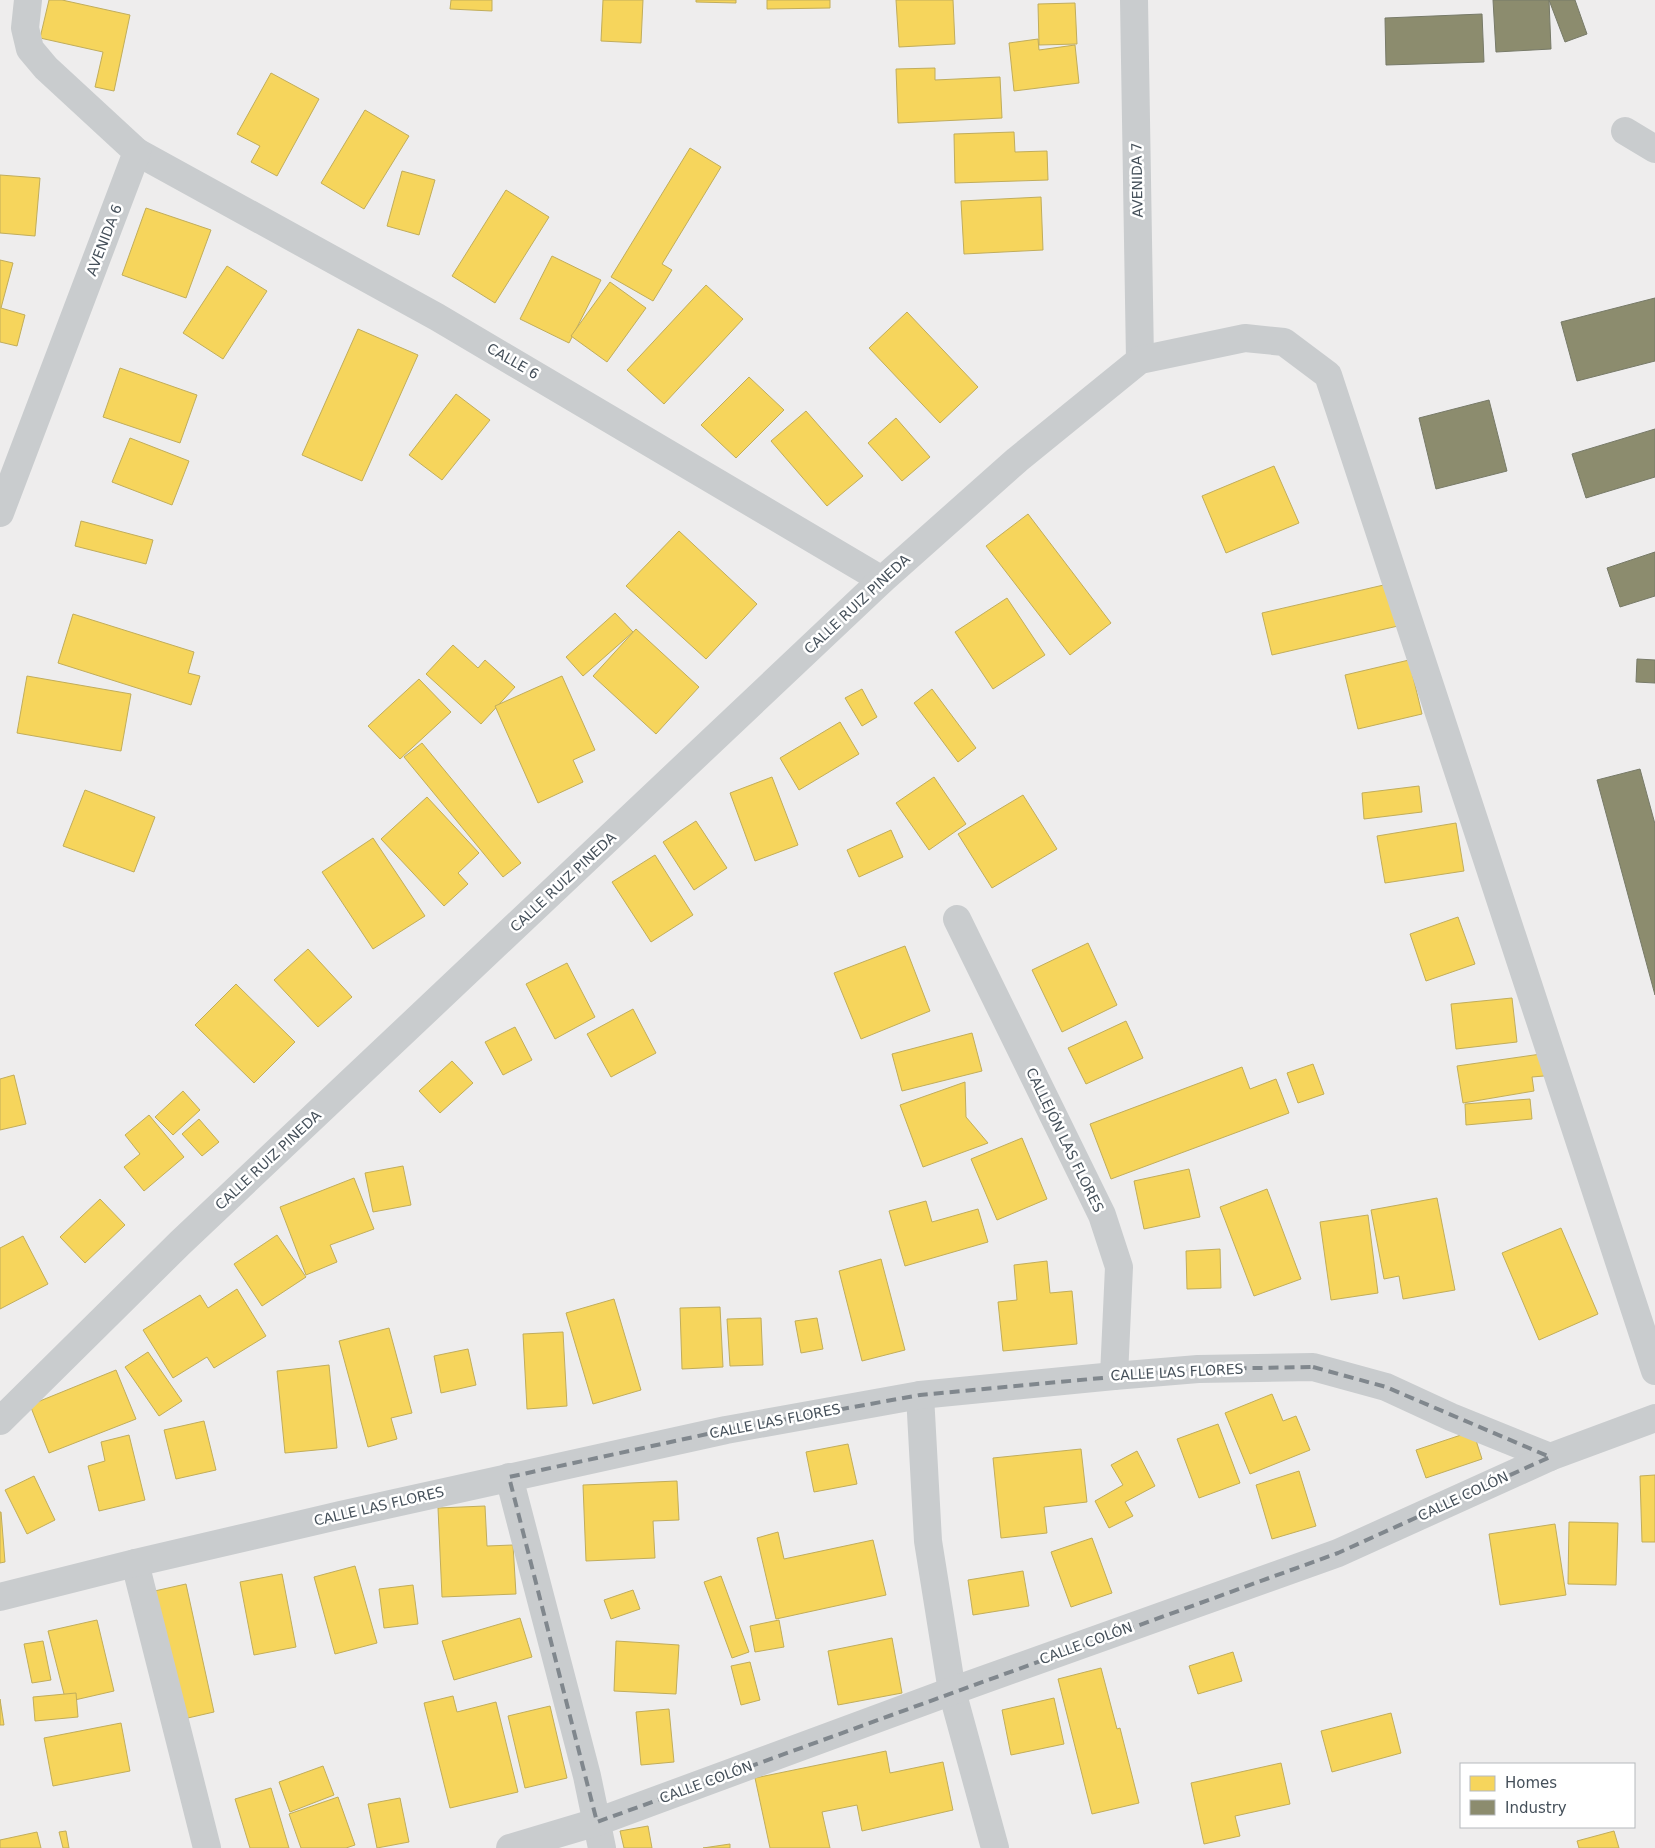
<svg xmlns="http://www.w3.org/2000/svg" width="1655" height="1848" font-family="'DejaVu Sans',sans-serif">
  <rect width="100%" height="100%" fill="#eeeded"/>
  <g fill="#f6d55c" stroke="#c1ad5b">
    <polygon points="49,0 62,0 130,15 114,91 95,87 103,52 40,38"/>
    <polygon points="451,0 492,0 492,11 450,9"/>
    <polygon points="603,0 643,0 641,43 601,41"/>
    <polygon points="696,0 736,0 736,3 696,2"/>
    <polygon points="767,0 830,0 830,8 767,9"/>
    <polygon points="896,0 953,0 955,44 899,47"/>
    <polygon points="1075,3 1077,44 1039,45 1038,4"/>
    <polygon points="1038,39 1039,50 1075,45 1079,83 1014,91 1009,43"/>
    <polygon points="935,68 935,80 1000,77 1002,118 898,123 896,69"/>
    <polygon points="271,73 319,99 277,176 251,162 260,146 237,134"/>
    <polygon points="365,110 409,136 364,209 321,183"/>
    <polygon points="1014,132 1015,152 1047,151 1048,180 955,183 954,134"/>
    <polygon points="690,148 721,167 662,264 672,270 653,301 611,277"/>
    <polygon points="402,171 435,180 419,235 387,226"/>
    <polygon points="0,175 40,178 35,236 0,233"/>
    <polygon points="506,190 549,217 495,303 452,276"/>
    <polygon points="1041,197 1043,250 964,254 961,201"/>
    <polygon points="146,208 211,230 186,298 122,275"/>
    <polygon points="552,256 601,280 569,343 520,319"/>
    <polygon points="0,260 13,263 1,308 25,315 17,346 0,342"/>
    <polygon points="227,266 267,291 223,359 183,333"/>
    <polygon points="610,282 646,308 607,362 571,336"/>
    <polygon points="706,285 743,319 664,404 627,370"/>
    <polygon points="907,312 978,387 940,423 869,348"/>
    <polygon points="358,329 418,355 362,481 302,455"/>
    <polygon points="120,368 197,395 180,443 103,417"/>
    <polygon points="749,377 784,410 736,458 701,425"/>
    <polygon points="456,394 490,420 442,480 409,455"/>
    <polygon points="806,411 863,476 827,506 771,441"/>
    <polygon points="896,418 930,457 902,481 868,443"/>
    <polygon points="130,438 189,461 172,505 112,482"/>
    <polygon points="1274,466 1299,523 1226,553 1202,496"/>
    <polygon points="1028,514 1111,623 1070,655 986,546"/>
    <polygon points="81,521 153,540 146,564 75,546"/>
    <polygon points="679,531 757,604 706,659 626,586"/>
    <polygon points="1388,584 1398,626 1272,655 1262,613"/>
    <polygon points="1007,598 1045,655 993,689 955,632"/>
    <polygon points="615,613 633,632 583,676 566,657"/>
    <polygon points="73,614 194,652 188,673 200,676 191,705 58,663"/>
    <polygon points="636,629 699,687 656,734 593,676"/>
    <polygon points="453,645 478,668 485,660 515,687 481,724 426,674"/>
    <polygon points="1409,660 1422,714 1358,729 1345,675"/>
    <polygon points="27,676 131,694 121,751 17,733"/>
    <polygon points="562,676 595,750 573,760 583,782 538,803 495,706"/>
    <polygon points="419,679 451,712 400,759 368,726"/>
    <polygon points="862,689 877,717 862,726 845,698"/>
    <polygon points="932,689 976,748 958,762 914,703"/>
    <polygon points="840,722 859,754 799,790 780,758"/>
    <polygon points="422,743 521,863 503,877 404,757"/>
    <polygon points="772,777 798,845 755,861 730,793"/>
    <polygon points="934,777 966,824 929,850 896,803"/>
    <polygon points="1419,786 1422,812 1364,819 1362,793"/>
    <polygon points="85,790 155,817 134,872 63,846"/>
    <polygon points="1023,795 1057,849 992,888 958,834"/>
    <polygon points="427,797 479,853 458,873 468,884 444,906 381,839"/>
    <polygon points="696,821 727,868 694,890 663,842"/>
    <polygon points="1456,823 1464,871 1385,883 1377,836"/>
    <polygon points="891,830 903,857 859,877 847,850"/>
    <polygon points="373,838 425,916 373,949 322,872"/>
    <polygon points="655,855 693,915 651,942 612,882"/>
    <polygon points="1458,917 1475,964 1426,981 1410,934"/>
    <polygon points="1088,943 1117,1005 1062,1032 1032,970"/>
    <polygon points="905,946 930,1011 861,1039 834,973"/>
    <polygon points="308,949 352,997 318,1027 274,980"/>
    <polygon points="567,963 595,1017 555,1039 526,984"/>
    <polygon points="236,984 295,1042 254,1083 195,1025"/>
    <polygon points="1512,998 1517,1042 1456,1049 1451,1004"/>
    <polygon points="633,1009 656,1053 611,1077 587,1034"/>
    <polygon points="1126,1021 1143,1058 1086,1084 1068,1048"/>
    <polygon points="515,1027 532,1060 503,1075 485,1042"/>
    <polygon points="972,1033 982,1071 902,1091 892,1054"/>
    <polygon points="1541,1054 1544,1076 1532,1077 1534,1091 1463,1103 1457,1066"/>
    <polygon points="452,1061 473,1083 440,1113 419,1091"/>
    <polygon points="1313,1064 1324,1094 1298,1103 1287,1073"/>
    <polygon points="1242,1067 1250,1089 1276,1079 1289,1113 1111,1179 1090,1124"/>
    <polygon points="14,1075 26,1124 0,1130 0,1079"/>
    <polygon points="965,1082 966,1117 988,1143 923,1167 900,1105"/>
    <polygon points="183,1091 200,1110 173,1135 155,1117"/>
    <polygon points="1530,1099 1532,1119 1466,1125 1465,1104"/>
    <polygon points="149,1115 184,1157 144,1191 124,1167 140,1154 125,1135"/>
    <polygon points="199,1119 219,1142 202,1156 182,1134"/>
    <polygon points="1022,1138 1047,1199 997,1220 971,1159"/>
    <polygon points="403,1166 411,1205 373,1212 365,1173"/>
    <polygon points="1189,1169 1200,1217 1144,1229 1134,1181"/>
    <polygon points="354,1178 374,1229 330,1245 337,1262 306,1275 280,1207"/>
    <polygon points="1267,1189 1301,1279 1254,1296 1220,1207"/>
    <polygon points="1437,1198 1455,1290 1403,1299 1399,1276 1384,1279 1371,1210"/>
    <polygon points="100,1199 125,1225 85,1263 60,1237"/>
    <polygon points="926,1201 932,1222 978,1209 988,1242 905,1266 889,1211"/>
    <polygon points="1368,1215 1378,1293 1331,1300 1320,1222"/>
    <polygon points="1561,1228 1598,1314 1539,1340 1502,1253"/>
    <polygon points="277,1235 306,1277 262,1306 234,1264"/>
    <polygon points="23,1236 48,1284 0,1309 0,1248"/>
    <polygon points="1220,1249 1221,1288 1187,1289 1186,1251"/>
    <polygon points="881,1259 905,1350 862,1361 839,1271"/>
    <polygon points="1047,1261 1050,1293 1072,1291 1077,1344 1003,1351 998,1302 1017,1300 1014,1265"/>
    <polygon points="237,1289 266,1336 214,1368 207,1357 173,1378 143,1330 200,1295 208,1308"/>
    <polygon points="614,1299 641,1390 593,1404 566,1313"/>
    <polygon points="720,1307 723,1367 682,1369 680,1308"/>
    <polygon points="761,1318 763,1365 730,1366 727,1319"/>
    <polygon points="817,1318 823,1349 801,1353 795,1321"/>
    <polygon points="389,1328 412,1413 391,1418 397,1439 368,1447 339,1341"/>
    <polygon points="563,1332 567,1406 527,1409 523,1334"/>
    <polygon points="468,1349 476,1385 441,1393 434,1356"/>
    <polygon points="148,1352 182,1401 159,1416 125,1367"/>
    <polygon points="329,1365 337,1448 285,1453 277,1371"/>
    <polygon points="116,1370 136,1419 49,1453 30,1405"/>
    <polygon points="1272,1394 1283,1421 1296,1416 1310,1450 1250,1474 1225,1413"/>
    <polygon points="204,1421 216,1470 176,1479 164,1430"/>
    <polygon points="1218,1424 1240,1483 1199,1498 1177,1439"/>
    <polygon points="1473,1431 1482,1459 1426,1478 1416,1450"/>
    <polygon points="129,1435 145,1500 99,1511 88,1466 105,1461 101,1442"/>
    <polygon points="848,1444 857,1484 814,1492 806,1452"/>
    <polygon points="1081,1449 1087,1502 1044,1507 1047,1533 1001,1538 993,1458"/>
    <polygon points="1137,1451 1155,1486 1125,1502 1133,1516 1109,1528 1095,1501 1123,1485 1111,1465"/>
    <polygon points="1299,1471 1316,1526 1272,1539 1256,1485"/>
    <polygon points="1655,1475 1655,1542 1642,1542 1640,1476"/>
    <polygon points="34,1476 55,1520 27,1534 5,1490"/>
    <polygon points="677,1481 679,1520 653,1521 655,1558 586,1561 583,1485"/>
    <polygon points="485,1506 487,1546 513,1545 516,1594 442,1597 438,1508"/>
    <polygon points="0,1512 1,1512 5,1562 0,1563"/>
    <polygon points="1569,1522 1618,1523 1616,1585 1568,1584"/>
    <polygon points="1555,1524 1566,1595 1500,1605 1489,1534"/>
    <polygon points="778,1532 784,1559 873,1540 886,1595 776,1619 757,1538"/>
    <polygon points="1092,1538 1112,1593 1071,1607 1051,1552"/>
    <polygon points="355,1566 377,1643 335,1654 314,1577"/>
    <polygon points="1023,1571 1029,1606 973,1615 968,1580"/>
    <polygon points="282,1574 296,1647 254,1655 240,1582"/>
    <polygon points="721,1576 749,1652 732,1658 704,1582"/>
    <polygon points="186,1584 214,1712 179,1720 150,1592"/>
    <polygon points="413,1585 418,1624 384,1628 379,1589"/>
    <polygon points="633,1590 640,1609 611,1619 604,1600"/>
    <polygon points="520,1618 532,1657 454,1680 442,1641"/>
    <polygon points="97,1620 114,1691 66,1702 48,1631"/>
    <polygon points="779,1620 784,1647 755,1652 750,1626"/>
    <polygon points="892,1638 902,1693 838,1705 828,1651"/>
    <polygon points="43,1641 51,1680 32,1683 24,1644"/>
    <polygon points="616,1641 679,1645 676,1694 614,1691"/>
    <polygon points="1233,1652 1242,1681 1198,1694 1189,1666"/>
    <polygon points="750,1662 760,1700 741,1705 731,1666"/>
    <polygon points="1101,1668 1117,1729 1120,1728 1139,1803 1092,1814 1058,1679"/>
    <polygon points="76,1693 78,1717 35,1721 33,1697"/>
    <polygon points="453,1696 457,1712 496,1702 518,1792 450,1808 424,1703"/>
    <polygon points="1054,1698 1064,1744 1011,1755 1002,1710"/>
    <polygon points="0,1699 4,1725 0,1725"/>
    <polygon points="550,1706 567,1778 525,1788 508,1716"/>
    <polygon points="669,1709 674,1762 641,1765 636,1712"/>
    <polygon points="1391,1713 1401,1753 1332,1772 1321,1731"/>
    <polygon points="121,1723 130,1771 53,1786 44,1738"/>
    <polygon points="886,1751 890,1773 943,1762 953,1810 862,1831 857,1805 822,1812 830,1848 770,1848 755,1778"/>
    <polygon points="1281,1763 1290,1804 1235,1816 1240,1836 1204,1844 1191,1783"/>
    <polygon points="323,1766 334,1795 290,1812 279,1782"/>
    <polygon points="271,1788 289,1848 250,1848 235,1799"/>
    <polygon points="338,1797 355,1845 346,1848 301,1848 289,1814"/>
    <polygon points="400,1798 409,1842 377,1848 368,1804"/>
    <polygon points="648,1826 652,1848 624,1848 620,1831"/>
    <polygon points="66,1831 69,1848 63,1848 59,1832"/>
    <polygon points="1614,1831 1619,1848 1579,1848 1577,1841"/>
    <polygon points="37,1832 41,1848 0,1848 0,1840"/>
    <polygon points="730,1844 730,1848 703,1848"/>
  </g>
  <g fill="#8c8c6e" stroke="#777a68">
    <polygon points="1493,0 1549,0 1551,49 1496,52"/>
    <polygon points="1549,0 1575,0 1587,34 1565,42"/>
    <polygon points="1482,14 1484,62 1386,65 1385,18"/>
    <polygon points="1655,298 1655,361 1577,381 1561,322"/>
    <polygon points="1489,400 1507,471 1436,489 1419,418"/>
    <polygon points="1655,429 1655,477 1586,498 1572,454"/>
    <polygon points="1655,552 1655,596 1620,607 1607,568"/>
    <polygon points="1637,659 1655,660 1655,683 1636,682"/>
    <polygon points="1640,769 1655,824 1655,995 1597,780"/>
  </g>
  <g fill="none" stroke-linecap="round" stroke-linejoin="round">
    <g stroke="#c9ccce" stroke-width="28">
      <polyline points="1134,0 1140,360"/>
      <polyline points="1625,131 1655,149"/>
      <polyline points="137,152 437,317 882,580"/>
      <polyline points="0,513 137,152 46,68 30,49 25,28 28,0"/>
      <polyline points="957,919 1102,1215 1119,1267 1114,1376"/>
      <polyline points="920,1395 928,1541 952,1691 995,1848"/>
      <polyline points="0,1421 180,1243 882,580 1017,460 1140,360 1245,338 1284,342 1328,375 1655,1371"/>
      <polyline points="509,1477 587,1776 602,1848"/>
      <polyline points="135,1563 207,1848"/>
      <polyline points="0,1597 135,1563 341,1515 726,1430 920,1395 1114,1376 1198,1369 1313,1367 1386,1387 1451,1417 1550,1457"/>
      <polyline points="510,1848 597,1822 952,1691 1338,1553 1550,1457 1655,1418"/>
    </g>
  </g>
  <path fill="none" stroke="#80878d" stroke-width="4" stroke-dasharray="10 6" stroke-linejoin="round" d="M1313,1367L1386,1387L1550,1457L1338,1553L597,1822L509,1477L726,1430L920,1395L1198,1369Z"/>
  <g text-anchor="middle" stroke-width="5" stroke-linejoin="round" paint-order="stroke">
    <g font-size="14" fill="#45505a" stroke="#fff">
      <text transform="translate(1137 180) rotate(-91)" y="5">AVENIDA 7</text>
      <text transform="translate(104 240) rotate(-69)" y="5">AVENIDA 6</text>
      <text transform="translate(513 361) rotate(30)" y="5">CALLE 6</text>
      <text transform="translate(857 604) rotate(-43)" y="5">CALLE RUIZ PINEDA</text>
      <text transform="translate(563 882) rotate(-43)" y="5">CALLE RUIZ PINEDA</text>
      <text transform="translate(1065 1140) rotate(64)" y="5">CALLEJÓN LAS FLORES</text>
      <text transform="translate(268 1160) rotate(-43)" y="5">CALLE RUIZ PINEDA</text>
      <text transform="translate(1177 1372) rotate(-3)" y="5">CALLE LAS FLORES</text>
      <text transform="translate(775 1421) rotate(-11)" y="5">CALLE LAS FLORES</text>
      <text transform="translate(1463 1496) rotate(-25)" y="5">CALLE COLÓN</text>
      <text transform="translate(379 1506) rotate(-13)" y="5">CALLE LAS FLORES</text>
      <text transform="translate(1086 1643) rotate(-20)" y="5">CALLE COLÓN</text>
      <text transform="translate(706 1782) rotate(-20)" y="5">CALLE COLÓN</text>
    </g>
  </g>
  <rect x="1460" y="1763" width="175" height="65" fill="#ffffff" stroke="#b5b9bd"/>
  <rect x="1470" y="1776" width="25" height="15" fill="#f6d55c" stroke="#b5b9bd"/>
  <text x="1505" y="1788" font-size="15" fill="#45505a">Homes</text>
  <rect x="1470" y="1800" width="25" height="15" fill="#8c8c6e" stroke="#b5b9bd"/>
  <text x="1505" y="1813" font-size="15" fill="#45505a">Industry</text>
</svg>
